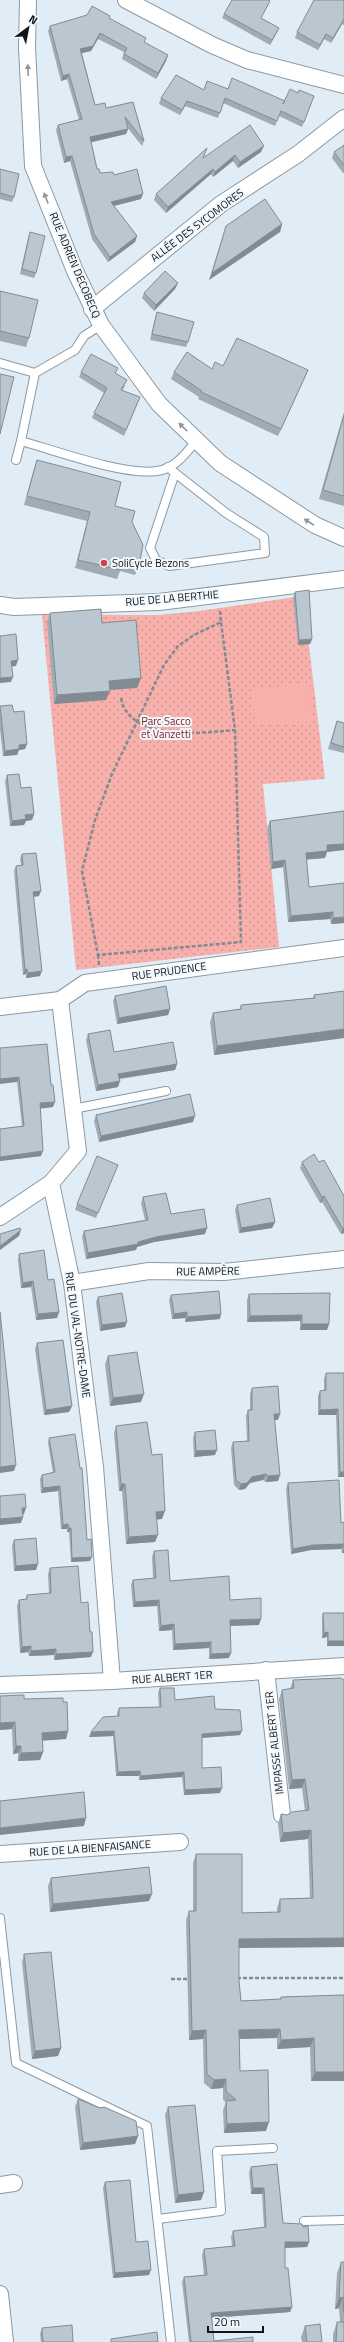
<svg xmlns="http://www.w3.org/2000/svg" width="344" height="2342" font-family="'Titillium Web',sans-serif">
  <defs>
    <pattern id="park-dots" width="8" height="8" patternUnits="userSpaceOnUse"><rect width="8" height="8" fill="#f7b0ab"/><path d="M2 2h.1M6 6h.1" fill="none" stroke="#d39692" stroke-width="1.8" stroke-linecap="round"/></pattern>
  </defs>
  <rect width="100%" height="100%" fill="#e0ecf6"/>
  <polygon fill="url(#park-dots)" points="303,596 325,779 263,784 279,947 76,970 42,615 159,615 199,611"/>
  <polygon fill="#f7b0ab" points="310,684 312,722 255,725 252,688"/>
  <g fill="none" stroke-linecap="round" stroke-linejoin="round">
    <g stroke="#8d99a2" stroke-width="10">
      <g id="service">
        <path d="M101,325L84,336L75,350L35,373L21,441C54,450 124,476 157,471C175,469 186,453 197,440"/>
        <polyline points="0,363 35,373"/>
        <polyline points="16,460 21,441"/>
        <polyline points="168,467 175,473 226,513 264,537 265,553 169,566 156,560 150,548 175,473"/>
        <polyline points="73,1109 166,1091"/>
        <polyline points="0,1918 16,2063 147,2126 171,2342"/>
        <polyline points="158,2219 221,2211 217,2151 273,2148"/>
        <polyline points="304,2221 344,2220"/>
      </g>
    </g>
    <g stroke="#8d99a2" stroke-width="18">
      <g id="minor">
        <polyline points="28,0 27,48 33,166 75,271 101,325 159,404 220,463 315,525 344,538"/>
        <polyline points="126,0 212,45 247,60 344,85"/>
        <polyline points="92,309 221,204 298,154 344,118"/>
        <polyline points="0,605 14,607 159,602 344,579"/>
        <polyline points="60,1000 78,1151 51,1183 72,1283 95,1467 112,1681"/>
        <polyline points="0,1007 60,1000 85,983 344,948"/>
        <polyline points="0,1217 51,1183"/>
        <polyline points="72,1283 149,1271 224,1272 344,1259"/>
        <polyline points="266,1670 282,1815"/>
        <polyline points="0,1685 112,1681 344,1666"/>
        <polyline points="0,1854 180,1842"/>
        <polyline points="0,2185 14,2183"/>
        <polyline points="0,2294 5,2342"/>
      </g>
    </g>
    <g stroke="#828b92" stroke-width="2.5" stroke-dasharray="4 2" stroke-linecap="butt">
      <polyline points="220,611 221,622 194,635 178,646 164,665 112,774 95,820 82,871 98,955 241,942 235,730 221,622"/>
      <path d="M121,698C129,742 203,733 235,730"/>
      <polyline points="98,955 99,965"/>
      <polyline points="237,1978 344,1978"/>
      <polyline points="171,1979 190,1979"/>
    </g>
    <use href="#service" stroke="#fff" stroke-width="8"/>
    <use href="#minor" stroke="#fff" stroke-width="16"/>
  </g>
  <g fill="#a1abb3">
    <polygon points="344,0 344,25 342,24 331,43 324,39 318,50 295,38 297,32"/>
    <polygon points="268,5 261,18 279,28 277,32 270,45 222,18 224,14"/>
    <polygon points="110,16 109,18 144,43 168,55 166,61 156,79 122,59 124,52 98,39 91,51 82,53 95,105 106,108 133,102 144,141 142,146 127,127 128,129 126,134 91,142 97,169 100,173 114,175 141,199 114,206 137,236 135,242 108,262 92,239 70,161 64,163 56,130 58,125 79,120 67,79 61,81 48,31 50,26"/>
    <polygon points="228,89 285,101 298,93 314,96 302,127 279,116 275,126 223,103 218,118 185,106 180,115 159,104 161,98 204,90"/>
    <polygon points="344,145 344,173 343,173 332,158 334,152"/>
    <polygon points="261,152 238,168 233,161 213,177 211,174 166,213 154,200 156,194 203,158"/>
    <polygon points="0,169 14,197 12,202 0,199"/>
    <polygon points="282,224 280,232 209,280 226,226"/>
    <polygon points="30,232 36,273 34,278 20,274 28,238"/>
    <polygon points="178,283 175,289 154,311 142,298 144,293"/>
    <polygon points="0,291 29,338 26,347 0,341"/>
    <polygon points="157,312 188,342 186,347 150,340 155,318"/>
    <polygon points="223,366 308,370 305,377 278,436 198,399 199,397 171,379 174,372 212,369"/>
    <polygon points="81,372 115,374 125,386 122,391 138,402 124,436 92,418 94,413 104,393 79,377"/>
    <polygon points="344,412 344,506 319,499"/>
    <polygon points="37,460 115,506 132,522 139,566 135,575 120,571 117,579 75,568 87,521 24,505 34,469"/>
    <polygon points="295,592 312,639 310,644 298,645 293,598"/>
    <polygon points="50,613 102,623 141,678 137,688 110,690 106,700 54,704 47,622"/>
    <polygon points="0,707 27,744 25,749 19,750 17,755 3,756 0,730"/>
    <polygon points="337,721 344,723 344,753 328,749"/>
    <polygon points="7,775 34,814 32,820 26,821 24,825 10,826 5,781"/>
    <polygon points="344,811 344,850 327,852 325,858 306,859 309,887 344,923 331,924 330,919 288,922 283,867 271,869 267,828 270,821"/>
    <polygon points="22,854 39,896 33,897 40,976 26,978 26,974 23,975 14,871 16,866 21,865 20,859"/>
    <polygon points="344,991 344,1038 214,1055 210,1022 213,1013 240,1009 241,1005 313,998 314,995"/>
    <polygon points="115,996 170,1009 168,1015 117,1024 113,1001"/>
    <polygon points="88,1034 114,1052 177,1064 175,1070 120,1079 118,1087 96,1091 86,1040"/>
    <polygon points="0,1048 53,1107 40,1108 41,1156 0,1161 0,1129 22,1126 17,1082"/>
    <polygon points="96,1115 193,1122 99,1142 94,1121"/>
    <polygon points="302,1162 319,1162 344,1196 344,1233 341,1234 322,1202 320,1203 300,1168"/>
    <polygon points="118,1165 96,1218 75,1210 77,1204"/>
    <polygon points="143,1197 171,1214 207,1228 205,1234 154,1242 137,1247 136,1250 86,1259 82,1237 84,1231 145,1220 141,1203"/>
    <polygon points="237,1205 275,1222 272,1228 239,1233 235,1210"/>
    <polygon points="19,1254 48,1280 59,1312 57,1318 36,1320 31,1287 21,1288 18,1260"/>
    <polygon points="249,1294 329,1324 327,1330 300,1330 300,1321 247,1322 247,1300"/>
    <polygon points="171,1295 220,1319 185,1322 185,1318 172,1319 169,1300"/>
    <polygon points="98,1297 125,1327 100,1331 96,1302"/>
    <polygon points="37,1343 72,1406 69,1412 44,1415 35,1349"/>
    <polygon points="108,1356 141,1402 110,1406 105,1364"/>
    <polygon points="326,1373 344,1373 344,1477 338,1477 336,1415 318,1415 318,1396 320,1391 324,1390 324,1379"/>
    <polygon points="252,1388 278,1420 274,1420 280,1475 278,1481 266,1482 263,1480 250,1483 245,1489 239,1490 234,1485 231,1448 233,1442 247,1441 246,1416 248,1410 250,1410 250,1394"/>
    <polygon points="116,1426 162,1519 157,1519 155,1542 126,1544 122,1491 119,1491 114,1433"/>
    <polygon points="195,1432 215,1455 194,1457 193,1438"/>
    <polygon points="49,1438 87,1540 90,1561 71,1562 69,1532 67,1532 67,1529 61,1529 58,1491 41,1493 40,1479 42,1475 53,1473 48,1443"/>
    <polygon points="288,1483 341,1523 344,1522 344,1553 342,1553 341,1549 311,1550 291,1554 286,1489"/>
    <polygon points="14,1540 36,1570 14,1571 12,1546"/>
    <polygon points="154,1551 170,1581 230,1600 259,1625 230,1626 229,1658 209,1659 209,1648 173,1650 172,1630 159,1631 157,1606 133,1607 131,1585 133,1580 153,1578 152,1557"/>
    <polygon points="50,1568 81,1603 91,1657 54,1660 54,1655 29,1656 28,1652 20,1653 17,1606 19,1600 25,1600 27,1595 49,1593 48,1574"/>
    <polygon points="323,1613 344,1613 327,1646 327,1637 322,1638 322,1618"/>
    <polygon points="293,1680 344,1680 344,1947 239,1948 239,1981 241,2001 280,1999 281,1997 344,1995 344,2081 311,2081 310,2047 277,2049 277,2038 239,2039 240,2071 266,2131 224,2133 223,2110 226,2102 223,2100 223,2088 211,2089 204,2083 203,2039 189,2040 186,1920 189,1911 193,1911 193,1863 196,1854 242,1913 277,1912 277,1908 280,1899 310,1898 308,1839 280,1842 278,1823 281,1814 287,1815 305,1811 302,1788 289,1789 279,1699 282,1690 290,1689"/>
    <polygon points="160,1688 175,1700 215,1709 240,1735 202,1738 202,1768 220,1793 184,1795 182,1777 139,1780 139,1776 116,1776 113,1736 89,1737 117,1716 117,1713 119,1708 159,1707 158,1693"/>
    <polygon points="0,1696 24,1699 63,1702 68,1731 66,1739 42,1740 43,1752 40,1760 18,1761 18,1753 13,1754 12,1729 0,1730"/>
    <polygon points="51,1878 149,1901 50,1912 48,1886"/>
    <polygon points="24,1954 61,2048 58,2056 32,2059 22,1962"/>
    <polygon points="78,2099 100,2108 138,2136 135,2144 80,2150 75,2107"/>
    <polygon points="168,2107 204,2192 201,2200 175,2203 165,2115"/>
    <polygon points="277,2164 283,2223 303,2227 309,2242 307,2247 285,2248 285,2268 292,2307 290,2312 212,2318 214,2341 253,2342 189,2342 182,2282 184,2277 204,2275 202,2255 204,2249 232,2246 231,2237 233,2231 264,2228 262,2194 251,2194 249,2172 251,2167"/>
    <polygon points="105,2182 136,2242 149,2275 113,2278 103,2188"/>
    <polygon points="341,2262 344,2262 344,2342 333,2342 333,2334 337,2322 340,2322 339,2308 335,2309 337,2273"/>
    <polygon points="305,2326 322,2342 302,2342 301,2337"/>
    <polygon points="42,2328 73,2342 41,2342 40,2334"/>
  </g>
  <g fill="#838b92">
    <polygon points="344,19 342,24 331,43 333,38"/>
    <polygon points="279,28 277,32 270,45 272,40"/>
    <polygon points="100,33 98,39 91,51 78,54 80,49"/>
    <polygon points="326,34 324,39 318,50 320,45"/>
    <polygon points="168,55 166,61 156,79 158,73"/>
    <polygon points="69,74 67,79 61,81 63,76"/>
    <polygon points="187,101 185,106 180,115 182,110"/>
    <polygon points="128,129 126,134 88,143 90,137"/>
    <polygon points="264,146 261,152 238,168 240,162"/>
    <polygon points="235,155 233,161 213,177 215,172"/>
    <polygon points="72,156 70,161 64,163 66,157"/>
    <polygon points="213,169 211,174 166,213 168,207"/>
    <polygon points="143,194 141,199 109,207 111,202"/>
    <polygon points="282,224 280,232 209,280 212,273"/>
    <polygon points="137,236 135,242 108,262 110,257"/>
    <polygon points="178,283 175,289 154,311 156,305"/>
    <polygon points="308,370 305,377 278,436 281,429"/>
    <polygon points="312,639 310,644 298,645 299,640"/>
    <polygon points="18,660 16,666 9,667 11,661"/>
    <polygon points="13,677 11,682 0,683 0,678"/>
    <polygon points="141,678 137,688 106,690 109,681"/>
    <polygon points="110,691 106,700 54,704 57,695"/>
    <polygon points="27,744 25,749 19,750 17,755 3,756 5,751 19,745"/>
    <polygon points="34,814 32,820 26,821 24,825 10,826 12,821 25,815"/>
    <polygon points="344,844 344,850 327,852 325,858 303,860 306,853 327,845"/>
    <polygon points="285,860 283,867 271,869 273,862"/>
    <polygon points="41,891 39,896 31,897 33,892"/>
    <polygon points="333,912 330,919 288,922 291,916"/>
    <polygon points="344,917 344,923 331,924 333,918"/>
    <polygon points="27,969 26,974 23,975 25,970"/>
    <polygon points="42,971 40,976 26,978 28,973"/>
    <polygon points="170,1009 168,1015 117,1024 119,1018"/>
    <polygon points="344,1029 344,1038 214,1055 217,1046"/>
    <polygon points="177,1064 175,1070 116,1079 118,1074"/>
    <polygon points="19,1077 17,1082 0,1084 0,1079"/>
    <polygon points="120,1081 118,1087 96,1091 98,1085"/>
    <polygon points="55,1102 53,1107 38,1109 40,1103"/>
    <polygon points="195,1116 193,1122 99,1142 101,1136"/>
    <polygon points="43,1151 41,1156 0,1161 0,1157"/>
    <polygon points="324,1196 322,1202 320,1203 322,1197"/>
    <polygon points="275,1222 272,1228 239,1233 241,1228"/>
    <polygon points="207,1228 205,1234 154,1242 137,1247 136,1250 86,1259 88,1253 138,1242 156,1237"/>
    <polygon points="344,1228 344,1233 341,1234 343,1229"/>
    <polygon points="21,1230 19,1236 0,1250 0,1246"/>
    <polygon points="33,1281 31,1287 21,1288 23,1283"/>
    <polygon points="59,1312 57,1318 36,1320 38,1314"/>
    <polygon points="187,1312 185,1318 172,1319 174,1314"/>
    <polygon points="221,1314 220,1319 185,1322 187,1317"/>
    <polygon points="302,1315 300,1321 247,1322 250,1316"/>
    <polygon points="127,1322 125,1327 100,1331 102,1325"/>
    <polygon points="302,1324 329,1324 327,1330 300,1330"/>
    <polygon points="144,1394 141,1402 110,1406 113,1398"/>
    <polygon points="72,1406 69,1412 44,1415 46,1410"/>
    <polygon points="338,1409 336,1415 318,1415 320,1410"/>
    <polygon points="274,1414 280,1414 278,1420 272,1420"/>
    <polygon points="217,1450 215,1455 194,1457 196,1451"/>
    <polygon points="16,1465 14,1471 0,1473 0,1467"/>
    <polygon points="340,1472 344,1472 344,1477 338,1477"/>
    <polygon points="266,1474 263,1480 250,1483 245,1489 239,1490 241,1484 252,1477"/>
    <polygon points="280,1475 278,1481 266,1482 268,1476"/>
    <polygon points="121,1484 125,1484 122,1491 119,1491"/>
    <polygon points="60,1486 58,1491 41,1493 43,1488"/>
    <polygon points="22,1508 26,1508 24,1514 20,1514"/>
    <polygon points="165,1511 162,1519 154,1520 156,1512"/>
    <polygon points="23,1517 21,1523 0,1525 0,1519"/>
    <polygon points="68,1524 67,1529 61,1529 63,1525"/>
    <polygon points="69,1528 71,1528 69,1532 67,1532"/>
    <polygon points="158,1535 155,1542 126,1544 129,1537"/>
    <polygon points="343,1544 341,1549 311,1550 291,1554 293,1549 313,1545"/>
    <polygon points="344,1548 344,1553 342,1553"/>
    <polygon points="92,1557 90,1561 71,1562 72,1558"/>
    <polygon points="38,1564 36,1570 14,1571 16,1566"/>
    <polygon points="159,1600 157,1606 133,1607 135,1602"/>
    <polygon points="261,1619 259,1625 228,1626 230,1620"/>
    <polygon points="174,1624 172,1630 159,1631 161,1626"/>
    <polygon points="328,1632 327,1637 322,1638 324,1633"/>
    <polygon points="328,1641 344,1641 344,1646 327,1646"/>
    <polygon points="211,1642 209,1648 173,1650 175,1644"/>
    <polygon points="31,1646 28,1652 20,1653 22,1647"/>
    <polygon points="56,1649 54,1655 29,1656 31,1651"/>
    <polygon points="93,1652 91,1657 54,1660 56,1654"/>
    <polygon points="231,1653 229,1658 209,1659 211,1654"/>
    <polygon points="15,1722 12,1729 0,1730 0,1723"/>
    <polygon points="68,1731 66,1739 39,1741 42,1733"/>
    <polygon points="114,1731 113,1736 89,1737 91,1732"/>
    <polygon points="242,1731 240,1735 200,1738 202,1734"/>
    <polygon points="16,1746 21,1746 18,1753 13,1754"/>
    <polygon points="43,1752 40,1760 18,1761 21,1753"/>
    <polygon points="140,1771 139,1776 116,1776 118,1772"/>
    <polygon points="184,1772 182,1777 139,1780 141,1776"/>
    <polygon points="305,1779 302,1788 289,1789 292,1780"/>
    <polygon points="222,1788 220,1793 184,1795 185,1790"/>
    <polygon points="86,1818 84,1826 0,1835 0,1828"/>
    <polygon points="311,1830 308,1839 280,1842 283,1833"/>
    <polygon points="152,1894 149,1901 50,1912 53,1904"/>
    <polygon points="344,1938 344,1947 236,1948 239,1939"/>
    <polygon points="280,2029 277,2038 236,2039 239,2030"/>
    <polygon points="206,2030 203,2039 189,2040 192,2031"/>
    <polygon points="314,2038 310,2047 277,2049 281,2040"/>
    <polygon points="61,2048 58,2056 32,2059 35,2051"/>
    <polygon points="315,2072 344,2072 344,2081 311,2081"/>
    <polygon points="226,2079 223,2088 211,2089 214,2080"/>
    <polygon points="269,2122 266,2131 224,2133 227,2124"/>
    <polygon points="138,2136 135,2144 80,2150 83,2143"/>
    <polygon points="253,2188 264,2188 262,2194 251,2194"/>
    <polygon points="204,2192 201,2200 175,2203 178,2195"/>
    <polygon points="285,2242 309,2242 307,2247 283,2248"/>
    <polygon points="151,2270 149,2275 113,2278 115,2273"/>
    <polygon points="343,2297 339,2308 335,2309 339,2298"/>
    <polygon points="292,2307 290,2312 209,2318 211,2313"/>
  </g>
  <g fill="#bbc7d0" stroke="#838b92">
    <polygon points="232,0 269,0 270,1 261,18 279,28 272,40 224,14"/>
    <polygon points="314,0 344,0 344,19 333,38 326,34 320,45 297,32"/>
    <polygon points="92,6 110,16 109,18 146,38 144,42 168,55 158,73 124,54 127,48 100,33 93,46 80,49 95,105 105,103 106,108 133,102 144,141 125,117 128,129 90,137 97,169 99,169 100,173 113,172 114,175 137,169 143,194 111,202 137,236 110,257 94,234 72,156 66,157 58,125 82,119 69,74 63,76 50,26 87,15"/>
    <polygon points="176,75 204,90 207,81 228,89 232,78 285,101 283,104 290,89 298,93 299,90 314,96 304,122 281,111 277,121 225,98 220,113 187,101 182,110 161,98"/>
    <polygon points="250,125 264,146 240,162 235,155 215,172 213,169 168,207 156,194 207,148 203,158"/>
    <polygon points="344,145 344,165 334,152"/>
    <polygon points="0,169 19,174 14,197 0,193"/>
    <polygon points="265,199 282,224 212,273 226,226"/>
    <polygon points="30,232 45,236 36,273 22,269"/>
    <polygon points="165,271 178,283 156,305 144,293"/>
    <polygon points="0,291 38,300 29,338 0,331"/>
    <polygon points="157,312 194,322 188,342 152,334"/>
    <polygon points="237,338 308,370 281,429 201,392 202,391 174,372 187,352 212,369 215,362 223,366"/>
    <polygon points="91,354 118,368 115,373 127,380 121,390 140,397 126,430 94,413 107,388 81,372"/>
    <polygon points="0,374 14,377 0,434"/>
    <polygon points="344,415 344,496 323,490"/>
    <polygon points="37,460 121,482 115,506 135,511 132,522 143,545 139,566 123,562 121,570 78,560 90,512 27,496"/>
    <polygon points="309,590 312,639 299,640 295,592"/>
    <polygon points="101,609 102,623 136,620 141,678 109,681 110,691 57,695 50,613"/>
    <polygon points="16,634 18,660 11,661 13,677 0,678 0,636"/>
    <polygon points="12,705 14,712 24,711 27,744 19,745 19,749 5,751 0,706"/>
    <polygon points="337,721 344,723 344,747 331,743"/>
    <polygon points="19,774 21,788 31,787 34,814 25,815 26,819 12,821 7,775"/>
    <polygon points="344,811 344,844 327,845 327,851 306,853 309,887 344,883 344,917 333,918 333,912 291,916 285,860 273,862 270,821"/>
    <polygon points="36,853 41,891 33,892 42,971 28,973 27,969 25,970 16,866 23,865 22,854"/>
    <polygon points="166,986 170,1009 119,1018 115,996"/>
    <polygon points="344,991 344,1029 217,1046 213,1013 241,1009 241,1005 315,998 314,995"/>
    <polygon points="110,1030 114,1052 173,1042 177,1064 118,1074 120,1081 98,1085 88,1034"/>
    <polygon points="47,1044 51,1085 53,1085 55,1102 40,1103 43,1151 0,1157 0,1129 24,1126 19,1077 0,1079 0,1048"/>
    <polygon points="190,1094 195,1116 101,1136 96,1115"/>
    <polygon points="314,1154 319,1162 324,1160 344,1196 344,1228 343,1229 324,1196 322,1197 302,1162"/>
    <polygon points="97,1156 118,1165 98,1213 77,1204"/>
    <polygon points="166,1193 171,1214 204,1209 207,1228 156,1237 138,1242 138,1244 88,1253 84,1231 148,1220 143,1197"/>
    <polygon points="270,1198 275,1222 241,1228 237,1205"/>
    <polygon points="20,1228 21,1230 0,1246 0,1234"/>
    <polygon points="44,1250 48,1280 54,1279 59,1312 38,1314 33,1281 23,1283 19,1254"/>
    <polygon points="219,1291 221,1314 187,1317 187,1312 174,1314 171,1295"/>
    <polygon points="122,1293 127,1322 102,1325 98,1297"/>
    <polygon points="330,1293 329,1324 302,1324 302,1315 250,1316 249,1294"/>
    <polygon points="0,1312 16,1465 0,1467"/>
    <polygon points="63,1340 72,1406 46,1410 37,1343"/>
    <polygon points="137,1352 144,1394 113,1398 108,1356"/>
    <polygon points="326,1373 344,1373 344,1472 340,1472 338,1409 320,1410 320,1391 326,1390"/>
    <polygon points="278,1386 280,1414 274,1414 280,1475 268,1476 266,1474 252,1477 247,1483 241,1484 236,1480 233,1442 249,1441 248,1410 252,1410 252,1388"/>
    <polygon points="147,1422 152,1455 162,1454 165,1511 156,1512 158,1535 129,1537 125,1484 121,1484 116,1426"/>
    <polygon points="215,1430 217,1450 196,1451 195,1432"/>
    <polygon points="75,1434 80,1468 82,1468 87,1540 91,1539 92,1557 72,1558 71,1528 69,1528 68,1524 63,1525 60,1486 43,1488 42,1475 55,1472 49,1438"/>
    <polygon points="339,1480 341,1523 344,1522 344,1548 343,1544 313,1545 293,1549 288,1483"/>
    <polygon points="25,1494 26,1508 22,1508 23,1517 0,1519 0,1496"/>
    <polygon points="36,1538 38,1564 16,1566 14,1540"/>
    <polygon points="168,1550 170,1581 229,1576 230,1600 261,1598 261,1619 230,1620 231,1653 211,1654 211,1642 175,1644 174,1624 161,1626 159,1600 135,1602 133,1580 156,1578 154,1551"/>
    <polygon points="78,1566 81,1603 88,1602 90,1632 92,1632 93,1652 56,1654 56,1649 31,1651 31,1646 22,1647 19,1600 27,1599 27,1595 51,1593 50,1568"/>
    <polygon points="323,1613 344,1613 344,1641 328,1641 328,1632 324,1633"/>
    <polygon points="341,1678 344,1680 344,1938 239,1939 239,1981 241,2001 281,1999 281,1997 344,1995 344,2072 315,2072 314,2038 281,2040 280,2029 239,2030 240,2071 268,2070 269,2122 227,2124 226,2101 236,2100 226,2091 226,2079 214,2080 207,2074 206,2030 192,2031 189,1911 196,1911 196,1854 242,1854 242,1913 280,1912 280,1899 313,1898 311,1830 283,1833 281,1814 287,1815 292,1812 309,1810 305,1779 292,1780 282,1690 294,1688 293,1680"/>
    <polygon points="160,1688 174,1688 175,1700 214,1696 215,1709 240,1710 242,1731 202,1734 202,1768 221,1767 222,1788 185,1790 184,1772 141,1776 140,1771 118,1772 114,1731 91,1732 103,1717 119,1716 119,1708 161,1707"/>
    <polygon points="24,1695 24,1699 63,1698 63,1702 67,1702 68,1731 42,1733 43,1752 21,1753 21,1746 16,1746 15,1722 0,1723 0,1696"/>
    <polygon points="84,1792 86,1818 0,1828 0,1801"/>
    <polygon points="149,1867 152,1894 53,1904 51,1878"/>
    <polygon points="51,1952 61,2048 35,2051 24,1954"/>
    <polygon points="78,2099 100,2108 104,2107 136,2121 138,2136 83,2143"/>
    <polygon points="195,2105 204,2192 178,2195 168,2107"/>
    <polygon points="277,2164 283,2223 302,2224 303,2227 308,2226 309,2242 285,2242 285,2268 288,2268 292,2307 211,2313 214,2341 253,2337 253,2342 191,2342 184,2277 207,2275 204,2249 235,2246 233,2231 266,2227 264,2188 253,2188 251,2167"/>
    <polygon points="130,2180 136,2242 148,2241 151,2270 115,2273 105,2182"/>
    <polygon points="341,2262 344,2262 344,2313 343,2297 339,2298"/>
    <polygon points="337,2322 344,2322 344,2342 336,2342"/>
    <polygon points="320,2324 322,2342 307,2342 305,2326"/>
    <polygon points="72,2325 73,2342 43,2342 42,2328"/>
    <polygon points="157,2332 158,2342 111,2342 111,2339"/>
  </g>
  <defs><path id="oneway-solid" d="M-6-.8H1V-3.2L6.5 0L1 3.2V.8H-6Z"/></defs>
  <g fill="#939597">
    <use href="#oneway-solid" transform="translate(28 70) rotate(-93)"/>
    <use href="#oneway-solid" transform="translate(46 198) rotate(-111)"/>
    <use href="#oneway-solid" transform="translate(183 427) rotate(-136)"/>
    <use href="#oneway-solid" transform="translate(309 522) rotate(-147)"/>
  </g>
  <circle fill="#d14144" stroke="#f1f9fe" stroke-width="1.5" cx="104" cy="563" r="4"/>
  <g text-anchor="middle" stroke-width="4" stroke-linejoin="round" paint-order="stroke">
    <g font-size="11" fill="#101418" stroke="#f1f9fe">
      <text transform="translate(197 225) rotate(-37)" y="4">ALLÉE DES SYCOMORES</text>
      <text transform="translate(75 265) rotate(67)" y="4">RUE ADRIEN DECOBECQ</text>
      <text transform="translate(172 598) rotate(-5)" y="4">RUE DE LA BERTHIE</text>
      <text transform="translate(169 971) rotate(-8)" y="4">RUE PRUDENCE</text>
      <text transform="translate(208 1271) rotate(-1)" y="4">RUE AMPÈRE</text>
      <text transform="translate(78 1335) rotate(82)" y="4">RUE DU VAL-NOTRE-DAME</text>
      <text transform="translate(172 1677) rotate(-4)" y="4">RUE ALBERT 1ER</text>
      <text transform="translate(274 1743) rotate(-96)" y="4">IMPASSE ALBERT 1ER</text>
      <text transform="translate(90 1848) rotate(-4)" y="4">RUE DE LA BIENFAISANCE</text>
    </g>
    <g font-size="11" fill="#101418" stroke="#f1f9fe" text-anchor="start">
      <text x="112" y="567">SoliCycle Bezons</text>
    </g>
    <g font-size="11" fill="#82181e" stroke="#f1f9fe">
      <text x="166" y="725">Parc Sacco<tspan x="166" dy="13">et Vanzetti</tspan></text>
    </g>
  </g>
  <g transform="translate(28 28) rotate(32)" stroke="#f1f9fe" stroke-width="3" paint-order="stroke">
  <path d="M0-3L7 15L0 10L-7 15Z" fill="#101418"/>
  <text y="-6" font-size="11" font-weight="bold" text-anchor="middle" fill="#101418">N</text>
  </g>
  <path d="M208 2326v6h55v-6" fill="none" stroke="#101418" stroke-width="2"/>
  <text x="214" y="2326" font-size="12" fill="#101418" stroke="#f1f9fe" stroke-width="3" paint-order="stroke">20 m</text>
</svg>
